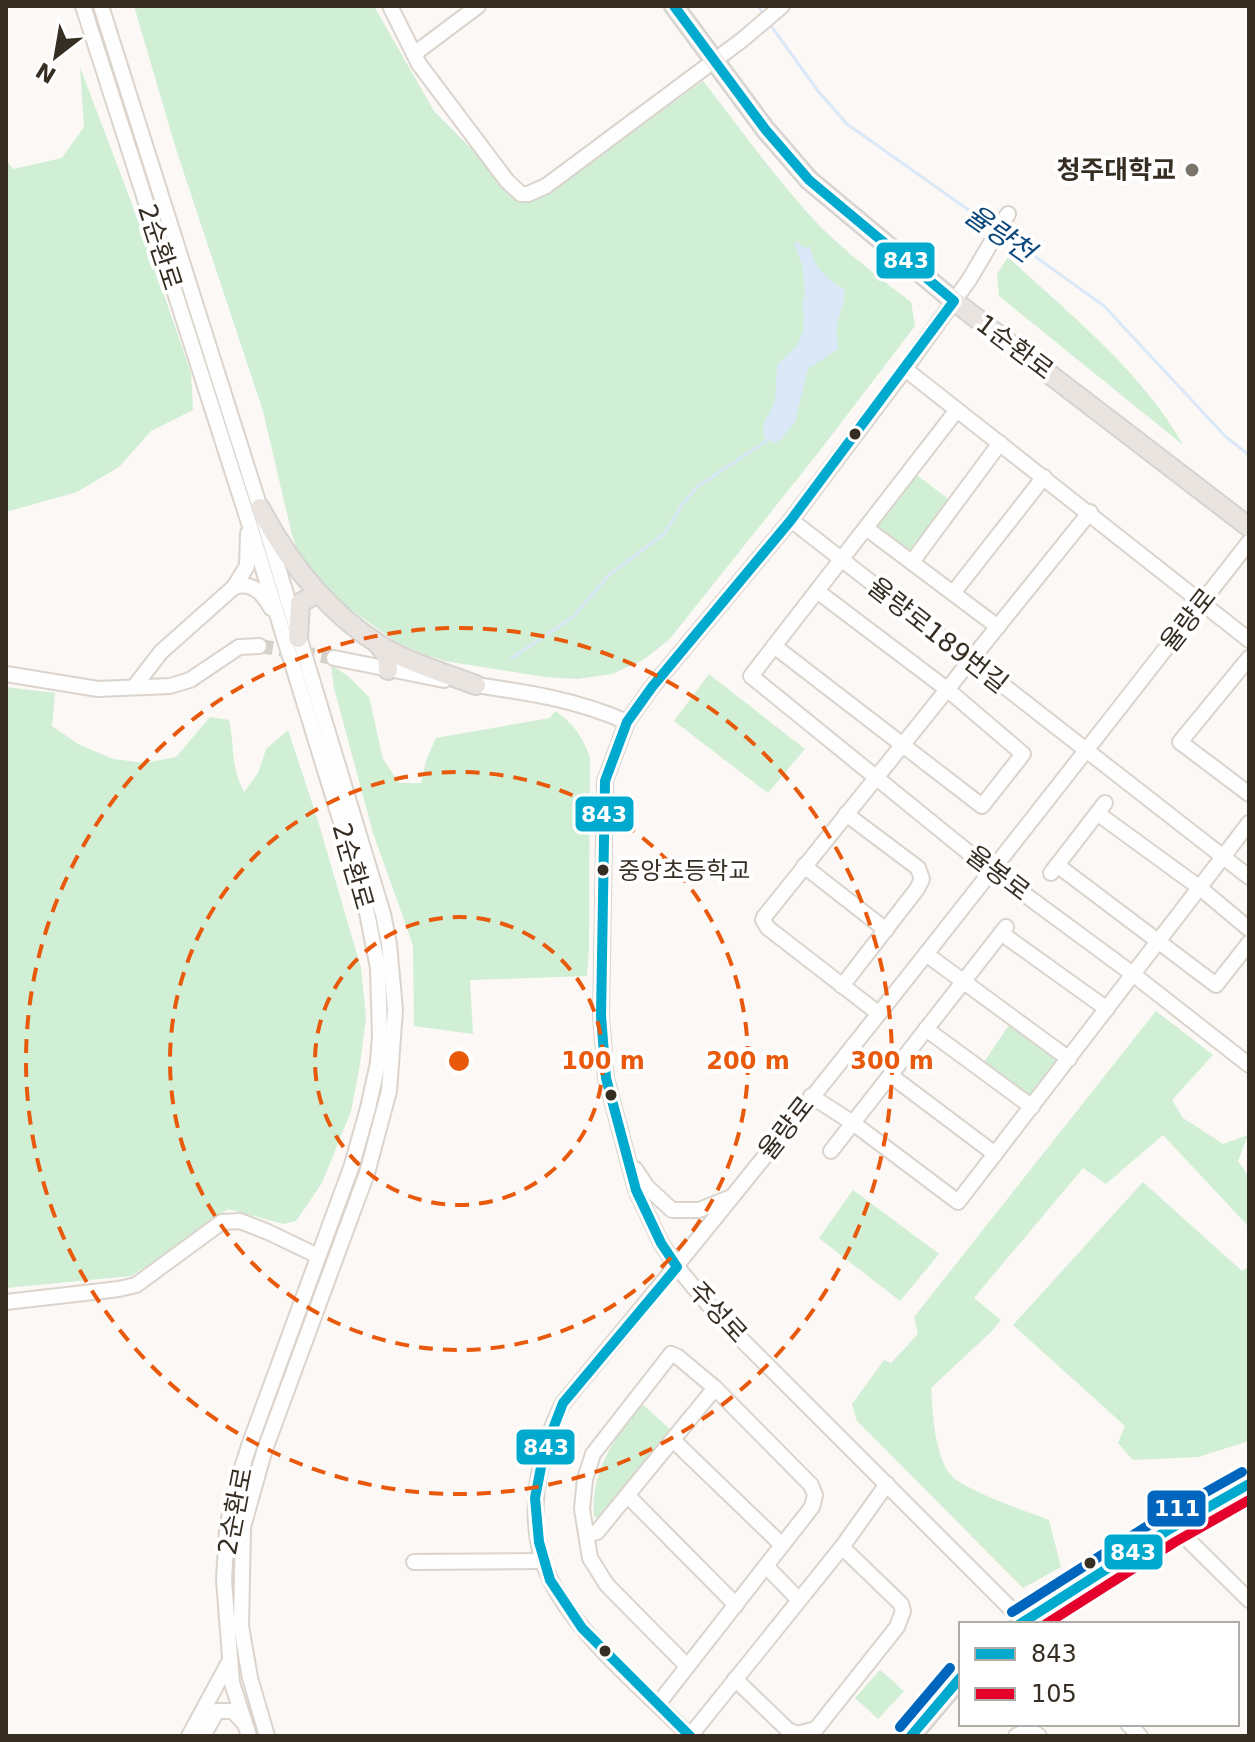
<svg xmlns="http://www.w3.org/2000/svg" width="1255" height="1742" font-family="'DejaVu Sans','Noto Sans KR',sans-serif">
  <rect width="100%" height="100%" fill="#fbf8f5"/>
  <g fill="#d0efd5">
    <path d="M134,6H374L434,111L524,202L564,182L703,81C740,128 775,178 816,222C844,251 878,277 911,302L915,326L818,453L684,621L669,640L643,660L612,674L578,679L545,677L445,661L423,654L395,641L308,579L292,535L263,411L176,149Z"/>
    <polygon points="80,67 141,228 191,373 193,410 151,431 119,467 77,492 6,512 6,160 13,169 62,158 84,127"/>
    <path d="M1008,257C1069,314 1142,371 1183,445L999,296L997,274Z"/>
    <polygon points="914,473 951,501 910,555 873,528"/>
    <path d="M331,665L348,676L369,697L383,759L399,783H421L426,761L436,738L550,718L555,711C574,724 583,737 590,758L589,948L587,976L470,980L473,1034L414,1026L413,945L373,833L334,688Z"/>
    <polygon points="709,674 805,749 768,793 674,721"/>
    <path d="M6,687L55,693L52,726L78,744L113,759L145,763L176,757L210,717L229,720C235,749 230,764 244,792L258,773L266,749L288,730L318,821L361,968L366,1017L360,1064L351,1111L322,1183L296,1221L283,1224L228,1209L179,1246L131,1276L6,1288Z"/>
    <path d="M1156,1011L1213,1055L1172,1100L1183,1118L1223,1144L1248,1135L1238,1161L1249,1177V1227L1163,1135L1106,1184L1083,1168L974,1298L1001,1320L992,1331L931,1388C933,1414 934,1451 949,1473C960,1489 1028,1512 1049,1520L1061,1567L1023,1588L857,1421L852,1404L884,1360L891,1363L918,1334L914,1317Z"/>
    <polygon points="1009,1025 1061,1062 1033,1100 982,1065"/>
    <polygon points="1143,1182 1242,1271 1249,1266 1249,1441 1198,1457 1133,1460 1118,1443 1125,1426 1013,1325"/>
    <polygon points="853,1190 939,1254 900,1301 819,1238"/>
    <path d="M641,1403L673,1432L602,1518L594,1517C590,1471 615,1438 641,1403Z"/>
    <polygon points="880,1670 904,1691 878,1719 855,1698"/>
  </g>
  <path fill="#dae8f8" d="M798,242L806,249L810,246C813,266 826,279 844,289C848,306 830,322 839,348L808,369L795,422L777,444L764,438L763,424L775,402L777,365L798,344L803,331L804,316L802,305L805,292L802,265L794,243Z"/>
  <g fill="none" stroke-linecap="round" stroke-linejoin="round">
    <g stroke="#dae8f8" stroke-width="3">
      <polyline points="758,6 765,16"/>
      <polyline points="769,23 818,91 847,124 994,228"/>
      <polyline points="1001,232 1104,306 1226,437 1249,455"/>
      <polyline points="512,658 573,617 609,575 664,534 681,506 697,487 771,438"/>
    </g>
    <polyline stroke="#d4d0cb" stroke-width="14" stroke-dasharray="14 7" stroke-linecap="butt" points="259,646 334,658"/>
    <g stroke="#dbd4cd" stroke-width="18">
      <g id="minor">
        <polyline points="83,6 248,520 349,848 365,903 378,968 380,1036 378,1063 368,1108 352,1165 250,1443 233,1496 227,1530 224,1579 232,1683 249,1736"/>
        <polyline points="101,6 260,508 383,914 389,944 395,1010 389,1091 367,1173 264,1452 243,1527 241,1626 250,1678 267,1736"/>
        <polyline points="390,6 419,64 507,181 521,194 528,194 546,186 742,40 782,6"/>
        <polyline points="414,54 478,6"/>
        <polyline points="1008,214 969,280 905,369 791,520 652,687 627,722 605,781 601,1016 606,1078 636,1190 661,1243 677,1267 717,1315 1026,1624"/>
        <polyline points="905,369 1249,640"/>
        <polyline points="957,410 751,676 974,857 1134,975 1249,1065"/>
        <polyline points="791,520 1249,877"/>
        <polyline points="866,528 998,627"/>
        <polyline points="912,562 1000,443"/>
        <path d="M234,587C252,581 263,593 271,608"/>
        <polyline points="953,593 1044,477"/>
        <polyline points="774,646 982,806 1023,754 948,690 817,591"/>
        <polyline points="334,658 444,680"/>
        <polyline points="1249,658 1180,742 1249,794"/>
        <polyline points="6,674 98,689 170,686 190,680 239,647 259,646"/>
        <path d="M469,684C525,692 575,699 627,722"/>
        <polyline points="134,687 161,652 234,587 247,566 248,533"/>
        <polyline points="1097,813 1200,888 1249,929"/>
        <polyline points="1057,865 1216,985 1249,943"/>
        <polyline points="804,866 886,930"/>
        <polyline points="1051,873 1105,803"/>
        <polyline points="1001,933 1107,1009"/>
        <polyline points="926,954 1069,1059"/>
        <polyline points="842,986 917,889 922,879 918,868 846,814"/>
        <polyline points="878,1013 768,928 763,920 764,917 1090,512"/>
        <polyline points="926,1029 1032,1107"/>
        <polyline points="890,1075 995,1154"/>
        <polyline points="811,1096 853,1123 958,1202 1249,823"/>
        <polyline points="831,1151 1006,927"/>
        <polyline points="635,1169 647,1187 672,1210 699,1210 729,1198"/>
        <polyline points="6,1302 119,1289 136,1285 222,1222 240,1221 268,1232 318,1256"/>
        <polyline points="673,1440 782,1545"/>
        <polyline points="628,1496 736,1605"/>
        <polyline points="1175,1527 1249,1600"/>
        <polyline points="587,1535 597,1532 715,1388"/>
        <polyline points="414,1562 544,1561"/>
        <polyline points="766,1566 799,1600"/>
        <polyline points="735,1679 788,1730 797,1734 816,1729 897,1627 903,1611 901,1604 842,1547"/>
        <polyline points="658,1704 812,1507 815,1495 811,1485 715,1388 678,1357 671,1354 593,1454 585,1479 582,1509 590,1558 607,1585 687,1666"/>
        <polyline points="1128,1724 1140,1736"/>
        <polyline points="189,1736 229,1662"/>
        <polyline points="203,1736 217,1711 233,1711 243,1722"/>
        <path d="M690,1736C645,1691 579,1637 551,1581C523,1525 537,1455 563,1403C798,1121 1023,831 1249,542"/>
        <polyline points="690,1736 842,1547 887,1484"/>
        <polyline points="1016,1736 1029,1729 1039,1736"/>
      </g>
    </g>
    <g stroke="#d5d3cf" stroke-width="22">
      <g id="major">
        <polyline points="674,6 765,129 809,180 954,301 1249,527"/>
        <path d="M260,508C289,563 326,611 380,645C409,663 444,673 476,685"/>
        <polyline points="298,638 300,603 316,594"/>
        <polyline points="378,644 387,656 388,670"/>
        <polyline points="1020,1624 1168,1530 1249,1484"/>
        <polyline points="911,1736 961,1677"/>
      </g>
    </g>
    <use href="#minor" stroke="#fefefe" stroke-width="14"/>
    <use href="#major" stroke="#eae4e1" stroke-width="18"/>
    <g stroke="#fff" stroke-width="16">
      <g id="bus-1">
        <polyline points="674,6 765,129 809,180 954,301 791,520 652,687 627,722 605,781 601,1016 606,1078 636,1190 661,1243 677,1267 563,1403 544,1452 535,1498 539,1542 550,1580 582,1628 690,1736"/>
        <polyline points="1020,1624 1168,1530 1249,1484"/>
        <polyline points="911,1736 961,1677"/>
      </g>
    </g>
    <g stroke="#fff" stroke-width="16">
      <polyline id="bus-2" points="1046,1624 1175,1542 1249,1500"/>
    </g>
    <g stroke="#fff" stroke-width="16">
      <g id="bus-3">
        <polyline points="1012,1612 1160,1518 1242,1472"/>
        <polyline points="900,1727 950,1668"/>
      </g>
    </g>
    <use href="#bus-1" stroke="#00a9ce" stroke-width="10"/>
    <use href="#bus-2" stroke="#e4002b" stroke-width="10"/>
    <use href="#bus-3" stroke="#0065bd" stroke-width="10"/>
  </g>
  <g fill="none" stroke="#e8590c" stroke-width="4" stroke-dasharray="14 10">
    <circle cx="459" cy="1061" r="144"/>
    <circle cx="459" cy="1061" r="289"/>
    <circle cx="459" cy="1061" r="433"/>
  </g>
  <circle fill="#7c756c" stroke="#fff" stroke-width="3" cx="1192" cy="170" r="8"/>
  <g fill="#372e23" stroke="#fff" stroke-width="3">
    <circle cx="855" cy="434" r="7"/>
    <circle cx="603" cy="870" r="7"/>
    <circle cx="611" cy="1095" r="7"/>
    <circle cx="1090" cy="1563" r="7"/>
    <circle cx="605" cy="1651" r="7"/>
  </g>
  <g text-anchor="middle" stroke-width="8" stroke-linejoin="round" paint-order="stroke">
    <g font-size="24" fill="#372e23" stroke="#fff" text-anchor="start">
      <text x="618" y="879">중앙초등학교</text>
    </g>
    <g font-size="26" font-weight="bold" fill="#372e23" stroke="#fff" text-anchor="end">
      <text x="1176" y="179">청주대학교</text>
    </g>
    <g font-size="26" fill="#372e23" stroke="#fff">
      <text transform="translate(160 247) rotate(72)" y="9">2순환로</text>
      <text transform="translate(1015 347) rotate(37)" y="9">1순환로</text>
      <text transform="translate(1188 620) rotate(-52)" y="9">율량로</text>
      <text transform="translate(938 635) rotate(38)" y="9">율량로189번길</text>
      <text transform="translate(353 866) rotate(74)" y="9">2순환로</text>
      <text transform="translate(998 873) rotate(37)" y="9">율봉로</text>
      <text transform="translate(786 1128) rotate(-52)" y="9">율량로</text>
      <text transform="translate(718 1312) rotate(47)" y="9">주성로</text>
      <text transform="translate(235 1511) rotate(-79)" y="9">2순환로</text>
    </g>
    <g font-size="28" font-style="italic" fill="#0c477b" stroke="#fff">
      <text transform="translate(1000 233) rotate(35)" y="10">율량천</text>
    </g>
  </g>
  <circle cx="459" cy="1061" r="12" fill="#e8590c" stroke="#fff" stroke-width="4"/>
  <g font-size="24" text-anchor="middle" font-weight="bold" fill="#e8590c" stroke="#fff" stroke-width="8" stroke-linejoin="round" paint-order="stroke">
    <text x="603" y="1069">100 m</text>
    <text x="748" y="1069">200 m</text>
    <text x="892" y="1069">300 m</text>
  </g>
  <g stroke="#fff" stroke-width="3">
    <rect x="875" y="241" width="61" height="39" rx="8" fill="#00a9ce"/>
    <rect x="574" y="795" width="61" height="38" rx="8" fill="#00a9ce"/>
    <rect x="515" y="1428" width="61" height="38" rx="8" fill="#00a9ce"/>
    <rect x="1146" y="1489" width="61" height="39" rx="8" fill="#0065bd"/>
    <rect x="1103" y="1533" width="61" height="38" rx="8" fill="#00a9ce"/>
  </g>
  <g font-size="22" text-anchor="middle" font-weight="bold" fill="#fff">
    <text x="906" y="268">843</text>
    <text x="604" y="822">843</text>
    <text x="546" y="1455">843</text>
    <text x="1177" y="1516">111</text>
    <text x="1133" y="1560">843</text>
  </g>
  <rect width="1255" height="1742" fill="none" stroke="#372e23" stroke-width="16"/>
  <rect x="959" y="1622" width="280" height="104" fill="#ffffff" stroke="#afaba7" stroke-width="2"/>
  <rect x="975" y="1648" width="40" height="12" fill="#00a9ce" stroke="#afaba7" stroke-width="2"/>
  <text x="1031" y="1662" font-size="24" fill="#372e23">843</text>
  <rect x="975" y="1688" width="40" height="12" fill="#e4002b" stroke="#afaba7" stroke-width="2"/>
  <text x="1031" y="1702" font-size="24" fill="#372e23">105</text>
  <g transform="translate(56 56) rotate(211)" stroke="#ffffff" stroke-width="6" paint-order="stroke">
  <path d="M0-6L14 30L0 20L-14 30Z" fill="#372e23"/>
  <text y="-12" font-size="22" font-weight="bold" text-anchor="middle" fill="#372e23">N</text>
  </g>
</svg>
